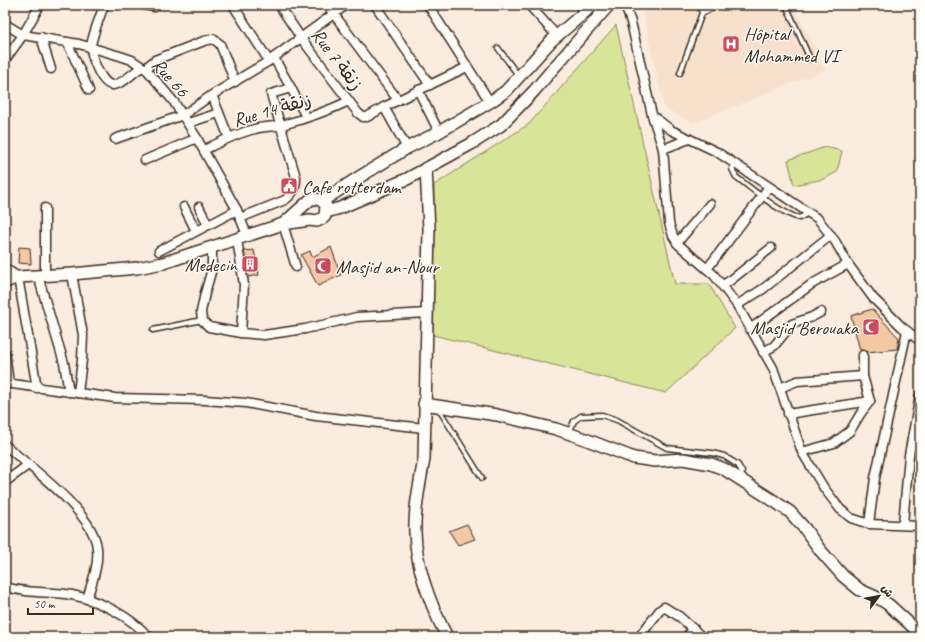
<svg xmlns="http://www.w3.org/2000/svg" width="925" height="642" font-family="Caveat,'Playpen Sans Arabic',sans-serif">
  <rect width="100%" height="100%" fill="#faecde"/>
  <filter id="ink" filterUnits="userSpaceOnUse"><feTurbulence type="fractalNoise" baseFrequency=".025" numOctaves="2"/><feDisplacementMap in="SourceGraphic" scale="8" xChannelSelector="R" yChannelSelector="G"/><feConvolveMatrix kernelMatrix="1 2 1 2 8 2 1 2 1" color-interpolation-filters="sRGB"/></filter>
  <g filter="url(#ink)">
    <polygon fill="#f8e1cc" points="641,5 793,5 825,70 693,123 664,108"/>
    <g fill="#d8e497" stroke="#8a875a">
      <polygon points="616,25 675,284 709,284 735,328 666,393 433,335 434,185 529,124"/>
      <polygon points="825,147 842,151 837,172 824,179 794,185 788,160"/>
    </g>
    <g fill="#f3c8a2" stroke="#3b2a1e">
      <polygon points="19,247 30,248 31,264 18,263"/>
      <polygon points="331,247 341,275 318,286 301,255 310,251 312,257"/>
      <polygon points="254,250 259,275 248,277 244,251"/>
      <polygon points="872,309 899,338 897,349 867,352 863,350 860,350 851,316"/>
      <polygon points="467,524 475,539 458,545 449,531"/>
    </g>
    <g fill="none" stroke-linecap="round" stroke-linejoin="round">
      <g stroke="#3b2a1e" stroke-width="7">
        <g id="lane">
          <polyline points="786,5 810,59"/>
          <polyline points="702,13 719,5"/>
          <polyline points="498,48 518,75"/>
          <polyline points="680,73 702,13 699,5"/>
          <path d="M734,164L732,169L736,177C754,190 778,212 799,218L805,215L807,212"/>
          <polyline points="153,330 202,320"/>
          <polyline points="438,408 482,478"/>
          <polyline points="569,433 574,421 581,416 602,415 617,420 667,448 712,453 724,456 738,465 742,472 741,479"/>
        </g>
      </g>
      <g stroke="#3b2a1e" stroke-width="11">
        <g id="street">
          <path d="M104,5C101,14 91,39 91,47C91,57 102,86 113,85C124,84 133,72 142,67"/>
          <polyline points="143,5 155,7"/>
          <polyline points="233,5 269,61"/>
          <polyline points="279,5 301,38 358,113 363,117 367,117 384,107 467,67"/>
          <polyline points="327,5 398,100"/>
          <polyline points="375,5 430,85"/>
          <polyline points="428,5 490,102"/>
          <polyline points="529,5 557,36"/>
          <polyline points="623,5 627,11 631,22 652,115 663,149 669,223 673,236 679,245 714,275 737,305 773,368 802,452 824,488 840,509 851,518 869,524 920,526"/>
          <polyline points="5,24 23,35 79,44 120,56 132,60 147,70 174,102 195,135 237,210 247,235"/>
          <polyline points="41,37 51,69"/>
          <polyline points="67,42 89,90"/>
          <polyline points="274,58 291,88"/>
          <polyline points="5,60 23,35 40,5"/>
          <polyline points="147,70 150,64 155,60 204,41 213,39 220,44 235,82"/>
          <polyline points="418,90 439,132"/>
          <polyline points="212,95 229,138"/>
          <polyline points="384,107 407,148"/>
          <polyline points="653,116 671,130 717,152 818,219 835,241 848,264 873,298 902,327 920,341"/>
          <polyline points="188,123 219,113"/>
          <polyline points="115,139 183,115 212,95 269,61 346,5"/>
          <polyline points="663,149 689,139"/>
          <path d="M204,150C220,142 237,133 255,129C264,126 274,127 282,125C305,119 328,111 349,101"/>
          <polyline points="145,160 197,138"/>
          <polyline points="184,207 196,231"/>
          <polyline points="199,207 208,225"/>
          <polyline points="45,208 45,276"/>
          <path d="M240,218L285,200C294,193 296,188 296,177L271,94L291,88L306,117"/>
          <polyline points="283,224 296,267"/>
          <polyline points="237,239 244,285 241,333"/>
          <polyline points="677,243 710,204"/>
          <polyline points="212,247 212,269 205,293 201,312 202,320 209,327 241,333 264,335 305,329 357,317 428,313"/>
          <polyline points="159,251 237,210"/>
          <polyline points="5,268 18,277 37,388"/>
          <polyline points="707,269 769,187"/>
          <polyline points="72,274 83,335 82,360 78,393"/>
          <polyline points="38,276 64,363 69,392"/>
          <polyline points="723,285 731,280 771,248"/>
          <polyline points="737,305 763,289 831,235"/>
          <polyline points="750,329 812,284 848,264"/>
          <polyline points="763,352 774,346 792,324 812,317 821,312"/>
          <polyline points="5,353 9,384"/>
          <polyline points="863,355 863,376 870,401"/>
          <polyline points="5,383 115,398 205,400 246,403 316,416 424,428"/>
          <polyline points="780,388 797,381 863,376"/>
          <polyline points="788,414 870,401"/>
          <path d="M5,445C31,468 94,513 97,548C99,565 92,582 87,599"/>
          <polyline points="802,452 834,443 850,431 861,413 870,401"/>
          <polyline points="5,482 28,465"/>
          <polyline points="869,524 875,478 907,331"/>
          <polyline points="903,524 909,455 920,395"/>
          <path d="M5,587C12,589 19,590 26,591C41,593 57,592 72,595C101,601 129,616 149,637"/>
          <polyline points="639,637 660,610 664,607 680,617 702,637"/>
          <polyline points="686,637 694,629"/>
        </g>
      </g>
      <g stroke="#3b2a1e" stroke-width="14">
        <g id="secondary">
          <path d="M426,168L429,229L424,459C420,483 414,508 415,532C416,569 430,604 447,637"/>
          <polyline points="322,201 361,176 407,148 439,132 490,102 506,91 551,41 593,5"/>
          <polyline points="326,212 340,208 407,179 471,144 501,125 534,91 551,71 609,5"/>
          <path d="M5,282L18,277L72,274L137,268L163,263L283,224L310,220L317,221L323,218L325,216L326,206C323,200 318,198 311,199L283,224"/>
          <polyline points="424,404 497,415 556,429 585,439 634,458 655,461 683,459 711,464 724,469 774,501 790,512 805,529 820,550 843,576 860,590 880,599 889,605 914,628 920,637"/>
        </g>
      </g>
      <use href="#lane" stroke="#fdfcf7" stroke-width="4"/>
      <use href="#street" stroke="#fdfcf7" stroke-width="8"/>
      <use href="#secondary" stroke="#fdfcf7" stroke-width="11"/>
    </g>
  </g>
  <defs>
    <g id="hospital-square" transform="scale(0.9)"><rect x="-9" y="-9" width="18" height="18" rx="4" fill="#d1495b" stroke="#fdfcf7"/><path d="M-5-5h3v3.5h4V-5h3V5h-3V1.5h-4V5h-3Z" fill="#fff"/></g>
    <g id="civic-square" transform="scale(0.9)"><rect x="-9" y="-9" width="18" height="18" rx="4" fill="#d1495b" stroke="#fdfcf7"/><path d="M-.6-6.5H3V-4.5H.6V-3L4-1V1h2V6H-6V1h2V-1L-.6-3ZM-1.2 2.5V6h2.4V2.5Z" fill="#fff"/></g>
    <g id="building-square" transform="scale(0.9)"><rect x="-9" y="-9" width="18" height="18" rx="4" fill="#d1495b" stroke="#fdfcf7"/><path d="M-4-6H4V6H1V3H-1V6H-4ZM-2.5-4.3h1.7v1.8h-1.7ZM.8-4.3h1.7v1.8H.8ZM-2.5-1h1.7V.8h-1.7ZM.8-1h1.7V.8H.8Z" fill="#fff"/></g>
    <g id="mosque-square" transform="scale(0.9)"><rect x="-9" y="-9" width="18" height="18" rx="4" fill="#d1495b" stroke="#fdfcf7"/><path d="M3.5-4.9A6 6 0 1 0 3.5 4.9A5 5 0 1 1 3.5-4.9Z" fill="#fff"/></g>
  </defs>
  <g fill-rule="evenodd">
    <use href="#hospital-square" x="731" y="44"/>
    <use href="#civic-square" x="289" y="186"/>
    <use href="#building-square" x="250" y="264"/>
    <use href="#mosque-square" x="323" y="266"/>
    <use href="#mosque-square" x="871" y="327"/>
  </g>
  <g text-anchor="middle" stroke-width="3" stroke-linejoin="round" paint-order="stroke">
    <g font-size="19" fill="#3b2a1e" stroke="#fdfcf7" text-anchor="start">
      <text x="744" y="40">Hôpital<tspan x="744" dy="22">Mohammed VI</tspan></text>
      <text x="302" y="193">Cafe rotterdam</text>
      <text x="237" y="271" text-anchor="end">Medecin</text>
      <text x="336" y="273">Masjid an-Nour</text>
      <text x="858" y="334" text-anchor="end">Masjid Berouaka</text>
    </g>
    <g font-size="19" fill="#3b2a1e" stroke="#fdfcf7">
      <text transform="translate(338 59) rotate(53)" y="7">Rue 7 زنقة</text>
      <text transform="translate(171 77) rotate(48)" y="7">Rue 66</text>
      <text transform="translate(272 109) rotate(-16)" y="7">Rue 14 زنقة</text>
    </g>
  </g>
  <rect width="925" height="642" fill="none" stroke="#fdfcf7" stroke-width="20"/>
  <rect x="10" y="10" width="905" height="622" fill="none" stroke="#3b2a1e" stroke-width="1.5" filter="url(#ink)"/>
  <g transform="translate(879 596) rotate(58)" stroke="#fdfcf7" stroke-width="3" paint-order="stroke">
  <path d="M0-3L7 15L0 10L-7 15Z" fill="#3b2a1e"/>
  <text y="-6" font-size="11" font-weight="bold" text-anchor="middle" fill="#3b2a1e">ش</text>
  </g>
  <path d="M28 608v6h65v-6" fill="none" stroke="#3b2a1e" stroke-width="2"/>
  <text x="34" y="608" font-size="12" fill="#3b2a1e" stroke="#fdfcf7" stroke-width="3" paint-order="stroke">50 m</text>
</svg>
